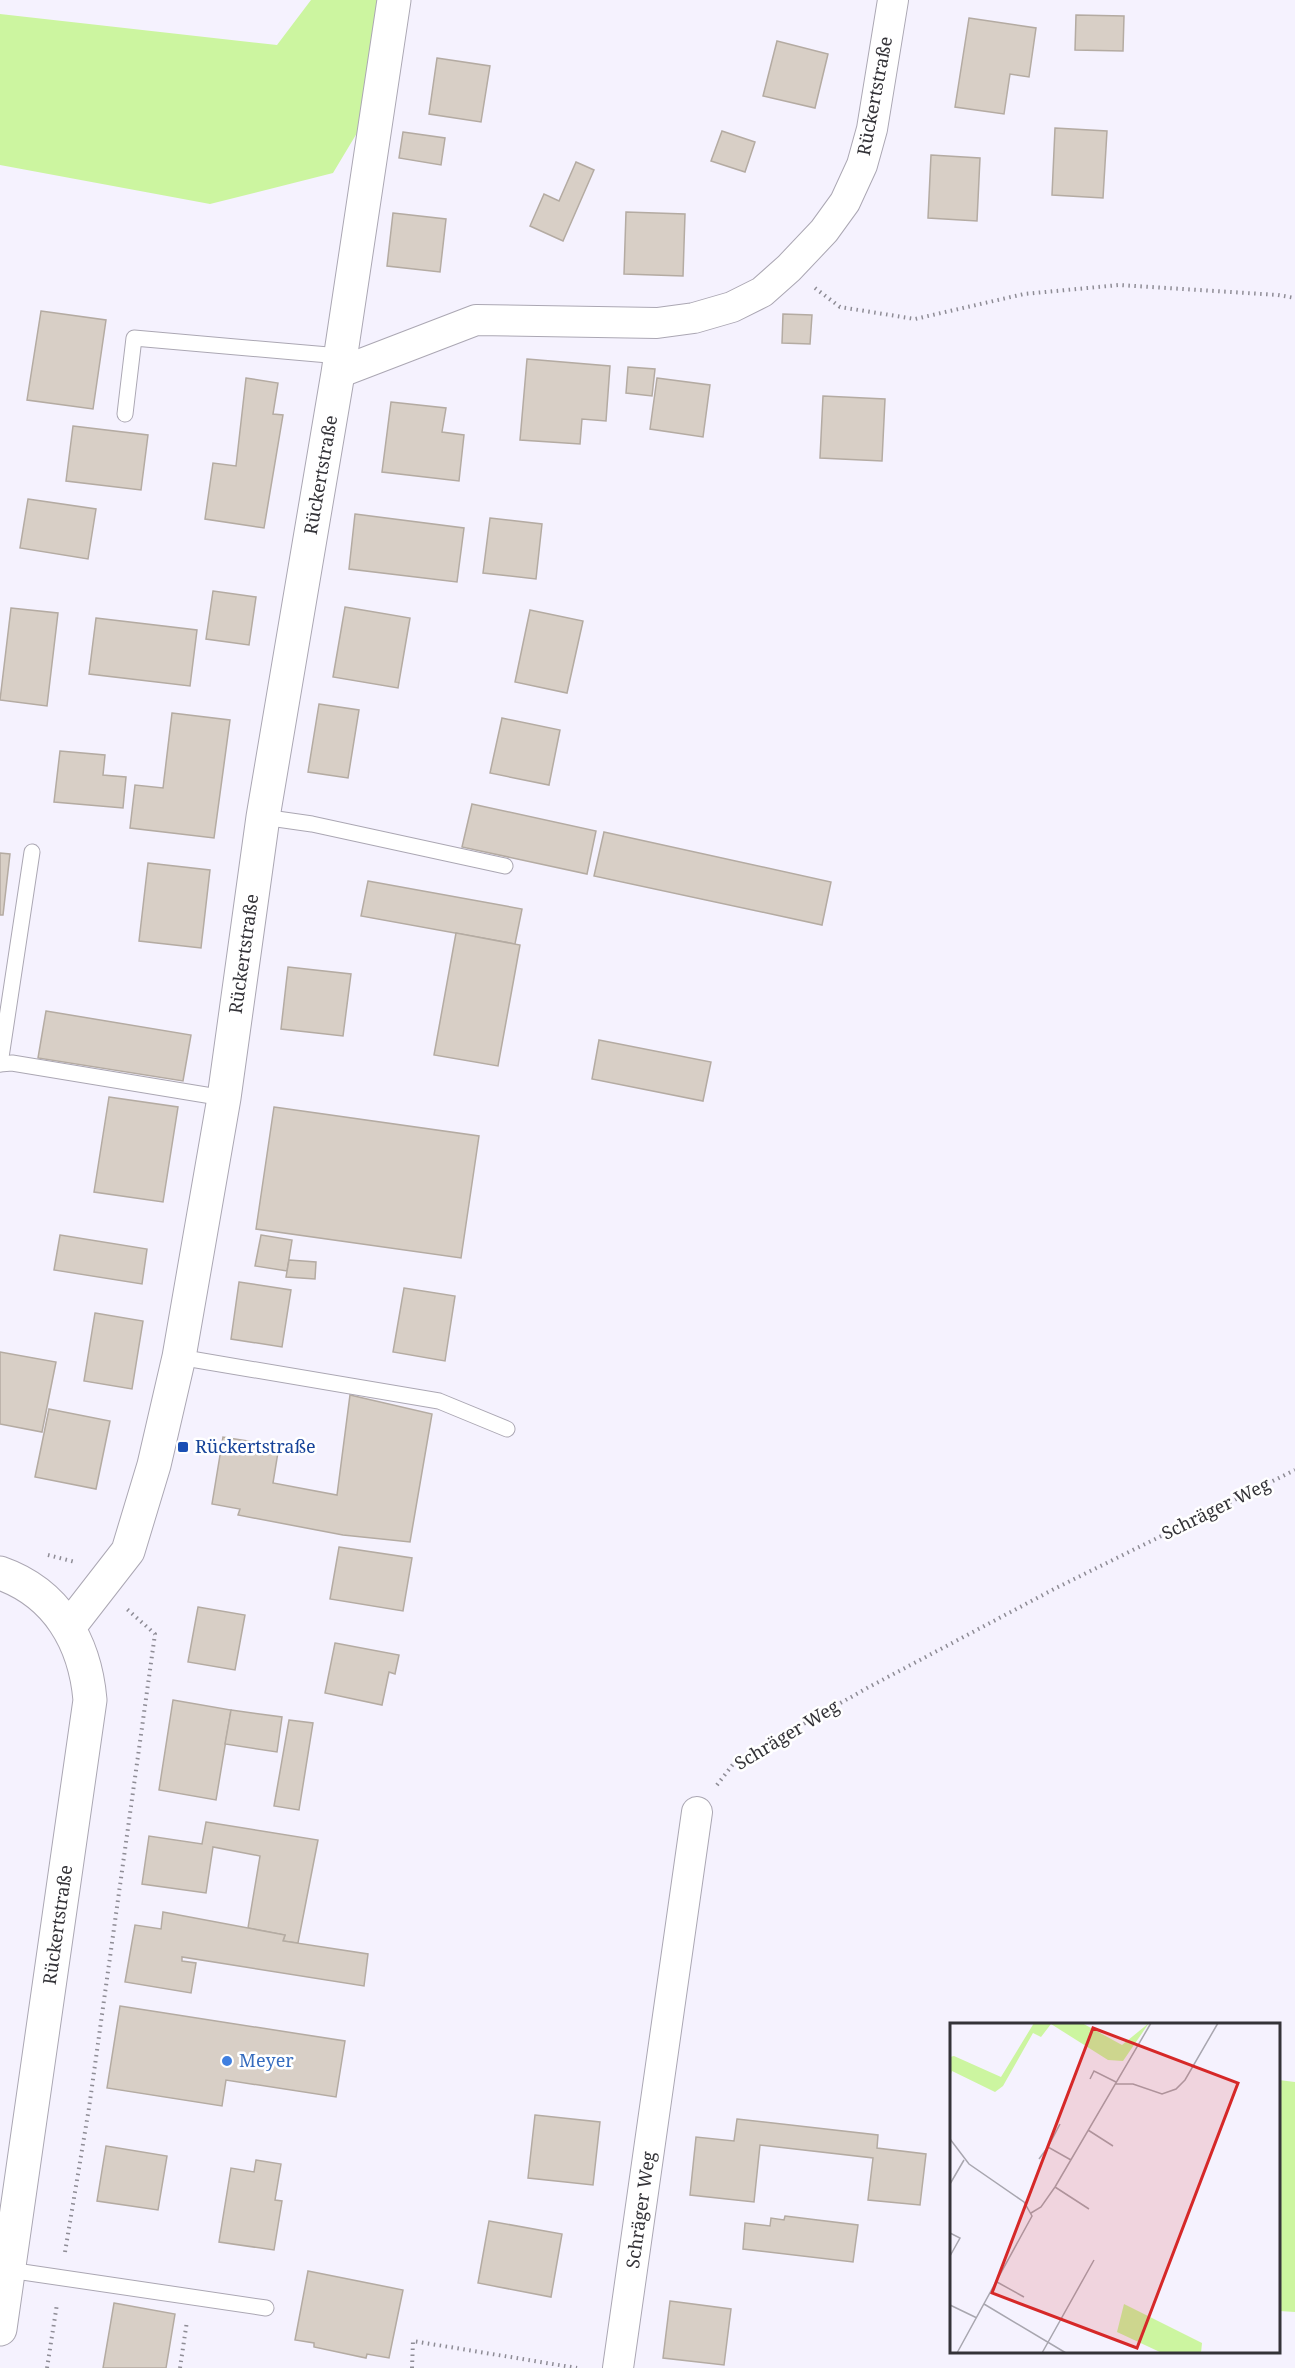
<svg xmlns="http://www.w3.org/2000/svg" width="1295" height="2368" font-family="'Noto Serif',serif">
  <rect width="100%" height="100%" fill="#f5f2fe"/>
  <g fill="#ccf5a0">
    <polygon points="311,0 384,0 363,123 333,173 210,204 0,165 0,14 277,45"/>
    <polygon points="1279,2080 1295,2082 1295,2312 1279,2311"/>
  </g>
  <g fill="#d8cfc6" stroke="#b4aba2" stroke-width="1.5">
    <polygon points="1076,15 1124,16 1123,51 1075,50"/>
    <polygon points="969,18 1036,28 1029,77 1010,74 1004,114 955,107"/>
    <polygon points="777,41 828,54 815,108 763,96"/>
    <polygon points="437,58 490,66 481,122 429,114"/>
    <polygon points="1055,128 1107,131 1103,198 1052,195"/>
    <polygon points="722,131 755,142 745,172 711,161"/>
    <polygon points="403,132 445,138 441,165 399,158"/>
    <polygon points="931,155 980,158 977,221 928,218"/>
    <polygon points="576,162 594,170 563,241 530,226 544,194 559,201"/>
    <polygon points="626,212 685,214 683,276 624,274"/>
    <polygon points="393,213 446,219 440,272 387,266"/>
    <polygon points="41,311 106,320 93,409 27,400"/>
    <polygon points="783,314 812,315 810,344 782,343"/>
    <polygon points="527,359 610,366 606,421 582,419 580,444 520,440"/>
    <polygon points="628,367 655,369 652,396 626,393"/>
    <polygon points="246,378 278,383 273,414 283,415 264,528 205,519 213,463 236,466"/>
    <polygon points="657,378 710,385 703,437 650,429"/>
    <polygon points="823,396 885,399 882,461 820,458"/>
    <polygon points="391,402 446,408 442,432 464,435 459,481 382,472"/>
    <polygon points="73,426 148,435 141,490 66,481"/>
    <polygon points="28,499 96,509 88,559 20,548"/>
    <polygon points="355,514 464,528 457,582 349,569"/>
    <polygon points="490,518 542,524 536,579 483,573"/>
    <polygon points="213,591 256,597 249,645 206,639"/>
    <polygon points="345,607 410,618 398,688 333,677"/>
    <polygon points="11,608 58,613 47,706 0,700"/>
    <polygon points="530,610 583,621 567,693 515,682"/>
    <polygon points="96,618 197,630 190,686 89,674"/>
    <polygon points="319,704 359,710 348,778 308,772"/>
    <polygon points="172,713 230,720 214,838 130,828 135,785 163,788"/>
    <polygon points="502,718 560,730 549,785 490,773"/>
    <polygon points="60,751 105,755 103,775 126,777 123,808 54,802"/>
    <polygon points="472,804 596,831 587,874 462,847"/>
    <polygon points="604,832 831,882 822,925 594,876"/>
    <polygon points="0,853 10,854 3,915 0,915"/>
    <polygon points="148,863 210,870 201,948 139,941"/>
    <polygon points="368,881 522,909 515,944 361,916"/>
    <polygon points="456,933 520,945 498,1066 434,1055"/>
    <polygon points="288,967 351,974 343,1036 281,1029"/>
    <polygon points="46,1011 191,1035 183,1081 38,1058"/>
    <polygon points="599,1040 711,1062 703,1101 592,1079"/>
    <polygon points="109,1097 178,1107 163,1202 94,1192"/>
    <polygon points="274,1107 479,1136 461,1258 256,1229"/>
    <polygon points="60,1235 147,1249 142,1284 54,1270"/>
    <polygon points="261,1235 292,1240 287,1271 255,1266"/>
    <polygon points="289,1260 316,1262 315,1279 286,1277"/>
    <polygon points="239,1282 291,1290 282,1347 231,1339"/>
    <polygon points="404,1288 455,1296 445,1361 393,1352"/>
    <polygon points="95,1313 143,1321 132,1389 84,1381"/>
    <polygon points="0,1352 56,1362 42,1432 0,1424"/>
    <polygon points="350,1395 432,1414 410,1542 343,1535 238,1515 240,1509 212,1504 223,1437 279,1446 273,1483 337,1495"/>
    <polygon points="49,1409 110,1421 96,1489 35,1477"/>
    <polygon points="339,1547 412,1558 403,1611 330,1599"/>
    <polygon points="198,1607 245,1615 235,1670 188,1662"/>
    <polygon points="335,1643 399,1655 395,1674 389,1672 382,1705 325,1693"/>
    <polygon points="173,1700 231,1710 216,1800 159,1790"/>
    <polygon points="231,1710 282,1717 277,1752 225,1744"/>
    <polygon points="289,1720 313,1723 299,1810 274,1806"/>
    <polygon points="206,1822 318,1840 298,1943 283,1941 285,1935 248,1928 260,1856 213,1847 206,1893 142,1884 149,1836 202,1844"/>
    <polygon points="163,1912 285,1935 283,1941 368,1954 364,1986 182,1957 182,1961 196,1963 191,1993 125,1982 135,1925 161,1929"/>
    <polygon points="120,2006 345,2041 336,2097 226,2080 222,2106 107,2088"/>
    <polygon points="535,2115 600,2122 593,2185 528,2178"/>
    <polygon points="737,2119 878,2135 877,2148 926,2154 920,2205 868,2200 873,2158 760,2145 754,2202 690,2195 696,2137 734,2141"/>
    <polygon points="106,2146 167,2156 158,2210 97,2201"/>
    <polygon points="256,2160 281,2164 275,2200 282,2201 274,2250 219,2242 231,2168 254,2172"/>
    <polygon points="785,2216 858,2225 853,2262 743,2249 745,2223 770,2226 771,2218 784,2220"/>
    <polygon points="489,2221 562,2234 551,2297 478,2283"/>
    <polygon points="308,2271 403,2290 389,2358 367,2354 366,2358 314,2347 314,2343 295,2340"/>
    <polygon points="670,2301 731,2309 724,2365 663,2358"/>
    <polygon points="114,2303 175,2314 166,2368 103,2368"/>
  </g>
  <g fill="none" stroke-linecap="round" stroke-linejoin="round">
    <g stroke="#aba7b3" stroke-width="17">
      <g id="lane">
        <polyline points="125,414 134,338 340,356"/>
        <polyline points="263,817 312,824 505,866"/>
        <polyline points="0,1064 12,1063 224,1098"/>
        <polyline points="0,1064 32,852"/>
        <polyline points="179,1357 439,1401 507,1429"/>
        <polyline points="9,2270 266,2308"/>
      </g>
    </g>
    <g stroke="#aba7b3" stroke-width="32">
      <g id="street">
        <polyline points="338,373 476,320 657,323 694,318 732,307 762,292 789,268 824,231 845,202 862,165 872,129 893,0"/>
        <polyline points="618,2368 697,1812"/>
      </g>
    </g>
    <g stroke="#aba7b3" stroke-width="35">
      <polyline id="secondary" points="69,1627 128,1551 154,1465 179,1357 224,1098 263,817 338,373 394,0"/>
    </g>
    <g stroke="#aba7b3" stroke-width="35">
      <path id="primary" d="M0,1573C57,1593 85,1642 90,1700L0,2329"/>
    </g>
    <g stroke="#8e8c95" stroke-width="4" stroke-dasharray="1.5 4.5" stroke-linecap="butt">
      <polyline points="815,288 840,307 915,319 1024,294 1119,285 1278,295 1295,298"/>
      <polyline points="48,1555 75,1562"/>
      <polyline points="717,1785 734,1763 869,1687 1056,1588 1295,1470"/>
      <polyline points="65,2252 89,2108 155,1634 127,1609"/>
      <polyline points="47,2368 57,2304"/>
      <polyline points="180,2368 187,2321"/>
      <polyline points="412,2368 413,2341 577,2368"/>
    </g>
    <use href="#lane" stroke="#fff" stroke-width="15"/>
    <use href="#street" stroke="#fff" stroke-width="30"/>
    <use href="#secondary" stroke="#fff" stroke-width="33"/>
    <use href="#primary" stroke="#fff" stroke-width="33"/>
  </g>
  <rect fill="#1a4fb4" stroke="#fff" stroke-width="2" x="177" y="1441" width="12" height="12" rx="3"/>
  <circle fill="#3f7fe0" stroke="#fff" stroke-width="2" cx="227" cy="2061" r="6"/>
  <g text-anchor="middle" stroke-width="5" stroke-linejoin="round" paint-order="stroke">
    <g font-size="18" fill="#343338" stroke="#fff">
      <text transform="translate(875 96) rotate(-79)" y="6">Rückertstraße</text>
      <text transform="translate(321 475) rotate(-80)" y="6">Rückertstraße</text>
      <text transform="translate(244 954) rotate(-82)" y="6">Rückertstraße</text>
      <text transform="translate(1216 1509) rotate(-26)" y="6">Schräger Weg</text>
      <text transform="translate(787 1735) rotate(-31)" y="6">Schräger Weg</text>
      <text transform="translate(58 1925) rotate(-82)" y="6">Rückertstraße</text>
      <text transform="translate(641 2210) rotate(-82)" y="6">Schräger Weg</text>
    </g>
    <g font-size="18" fill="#164399" stroke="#fff" text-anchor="start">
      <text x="195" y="1453">Rückertstraße</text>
    </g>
    <g font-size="18" fill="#366cbe" stroke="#fff" text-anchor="start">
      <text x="239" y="2067">Meyer</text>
    </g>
  </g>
  <g transform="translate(950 2023)">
    <rect width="330" height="330" fill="#f5f2fe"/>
    <path d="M84,0H132L172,22L199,0L173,38L158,37L101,1L91,14L83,10L53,63L45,69L2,48L0,54V34L4,33L51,54ZM174,281L252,320L251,330H212L167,309Z" fill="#ccf5a0"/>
    <path fill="none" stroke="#a8a6af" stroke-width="1.5" d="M140,56L144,48L166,59M165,61H183L212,71L226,66L235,57L268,0M138,107L163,123M0,116L19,141L74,179L82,193L7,330M98,124L110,101M89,136L98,124L121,137M0,161L14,137M105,164L139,186M81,190L91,184L105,164L201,0M0,210L10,215L0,233M47,259L74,274M34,281L116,330M0,282L27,295M92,330L144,237"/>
    <path fill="#d62828" fill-opacity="0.15" stroke="#d62828" stroke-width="3" d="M143,5L288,60L187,325L42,270Z"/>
    <rect width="330" height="330" fill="none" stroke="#343338" stroke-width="3"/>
  </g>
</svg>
